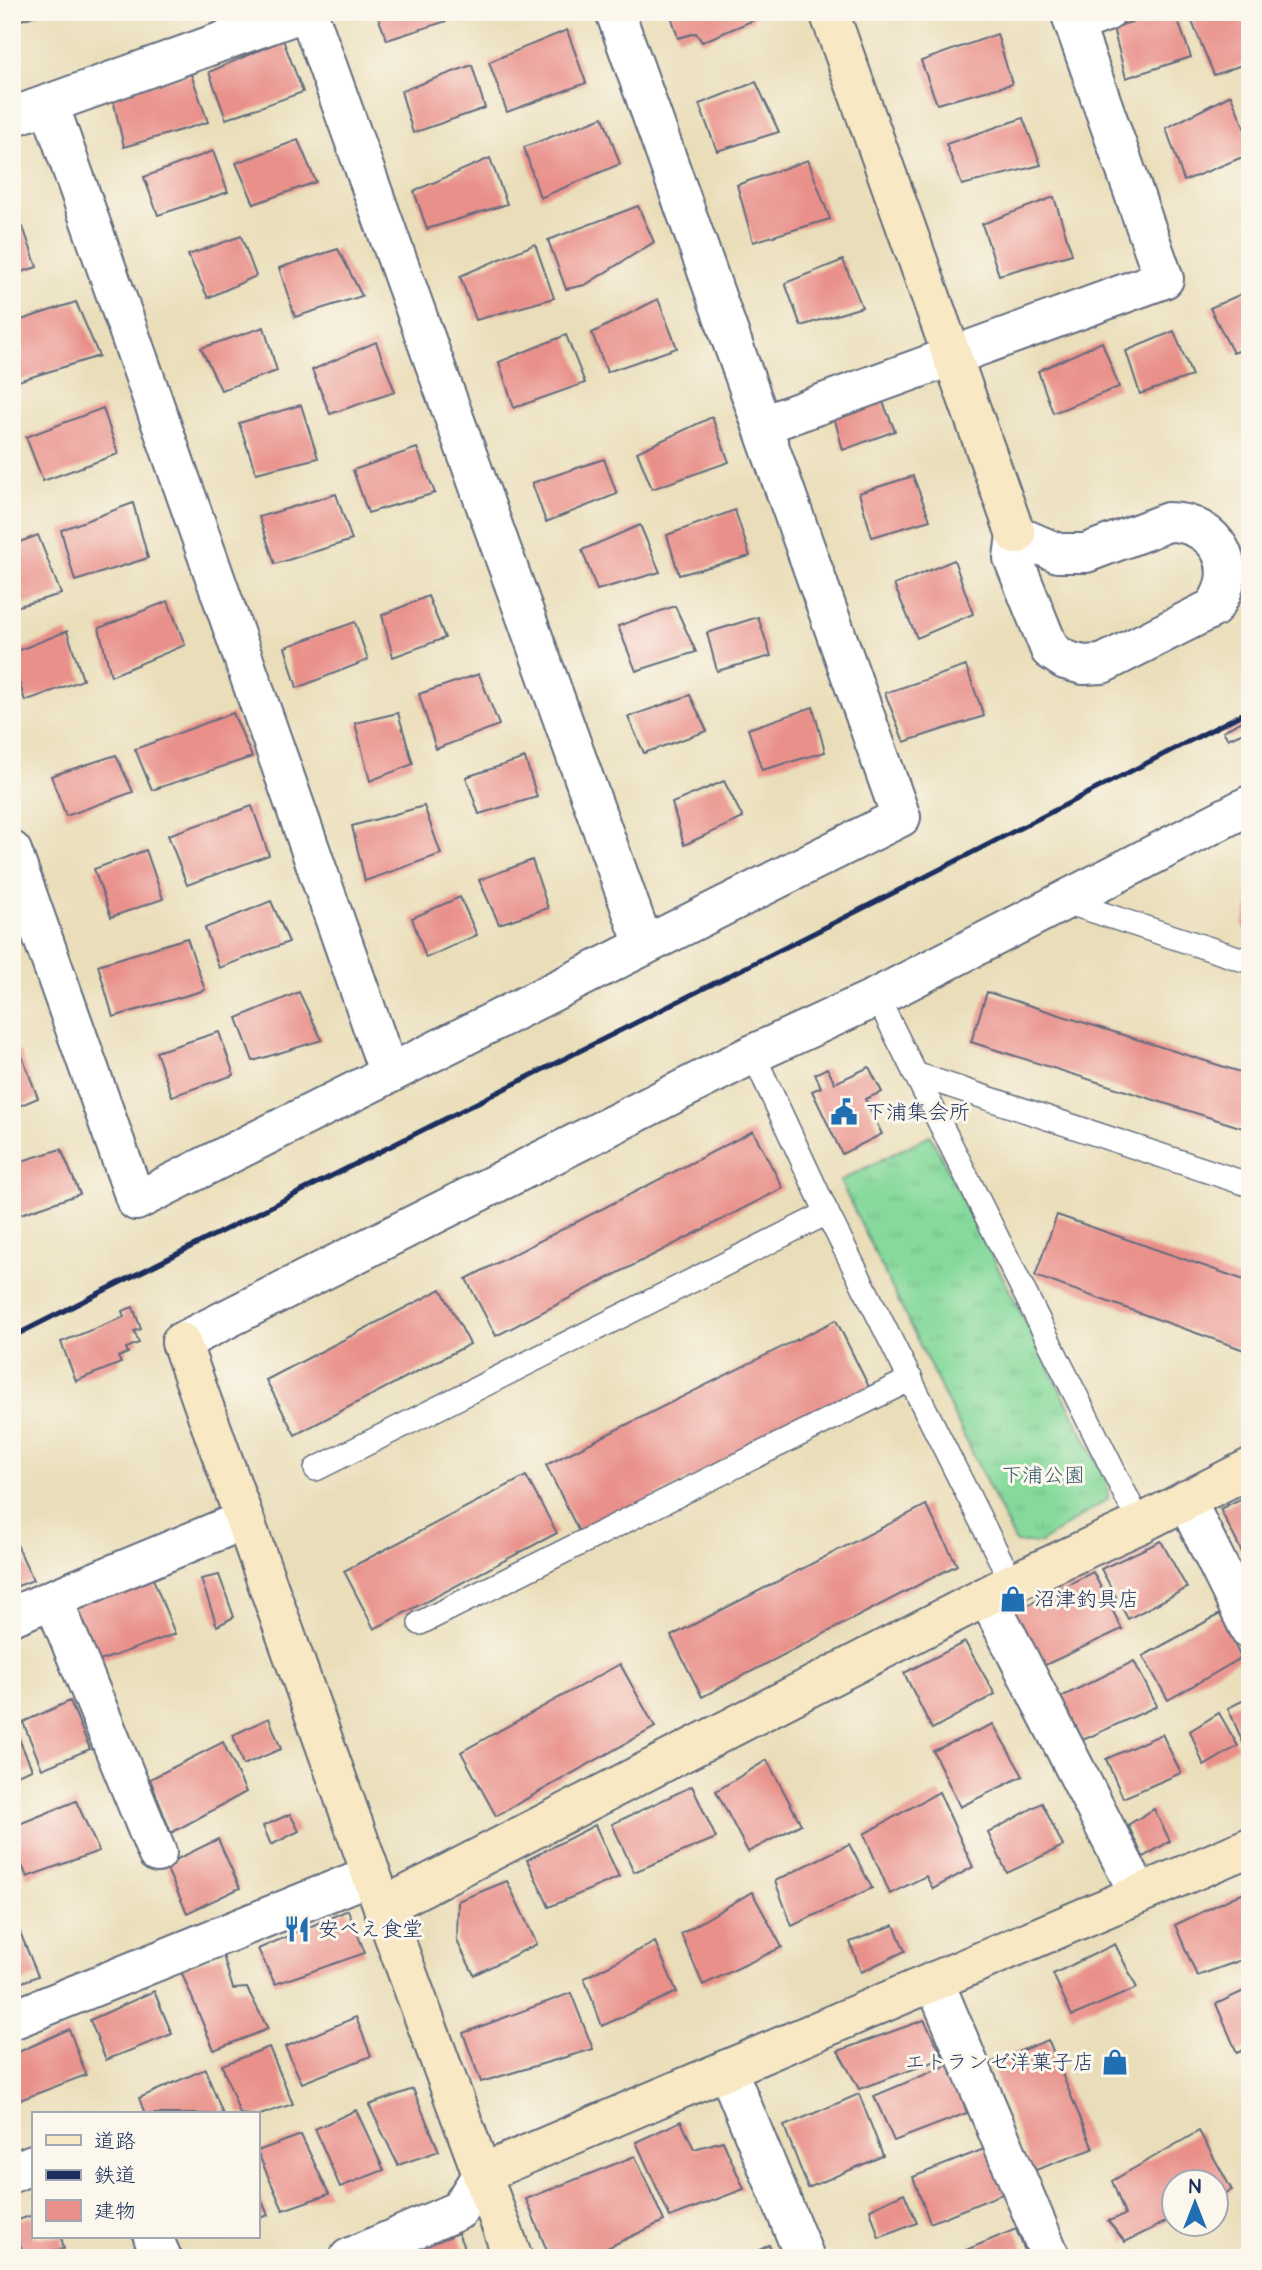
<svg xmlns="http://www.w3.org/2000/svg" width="1262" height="2270" font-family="'Architects Daughter','Klee One',sans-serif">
  <defs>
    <pattern id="grass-tufts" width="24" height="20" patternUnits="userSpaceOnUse" patternTransform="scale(1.75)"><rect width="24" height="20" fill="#85d99b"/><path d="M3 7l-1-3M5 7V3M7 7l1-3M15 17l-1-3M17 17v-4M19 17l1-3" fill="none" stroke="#72bb88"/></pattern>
  </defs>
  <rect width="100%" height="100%" fill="#fbf7ec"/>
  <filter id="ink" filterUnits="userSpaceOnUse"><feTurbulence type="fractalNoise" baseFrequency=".0143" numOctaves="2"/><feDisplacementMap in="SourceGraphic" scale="14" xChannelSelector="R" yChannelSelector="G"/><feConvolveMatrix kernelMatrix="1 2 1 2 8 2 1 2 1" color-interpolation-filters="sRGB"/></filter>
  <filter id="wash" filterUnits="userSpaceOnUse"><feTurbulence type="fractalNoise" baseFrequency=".00686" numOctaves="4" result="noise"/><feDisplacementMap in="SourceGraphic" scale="28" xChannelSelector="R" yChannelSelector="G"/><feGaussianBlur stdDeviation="1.57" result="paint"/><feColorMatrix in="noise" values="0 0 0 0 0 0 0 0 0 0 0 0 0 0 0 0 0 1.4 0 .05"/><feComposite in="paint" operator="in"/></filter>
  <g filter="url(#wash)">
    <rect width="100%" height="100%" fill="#eadeba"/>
    <polygon fill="url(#grass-tufts)" stroke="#50847c" stroke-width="2" points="930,1135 1107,1481 1108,1499 1040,1543 1016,1543 840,1181"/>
    <g id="blocks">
      <g fill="#e9908a">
        <polygon points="12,12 42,12 42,13 12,23"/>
        <polygon points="376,12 450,12 453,19 387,40"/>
        <polygon points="670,12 752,12 754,20 702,42 696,33 678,38"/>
        <polygon points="901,12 924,12 925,13 904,20"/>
        <polygon points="1161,12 1175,12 1191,57 1126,78 1113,28"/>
        <polygon points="1188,12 1250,12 1250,62 1214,75"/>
        <polygon points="567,30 586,83 507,112 489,62"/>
        <polygon points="997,34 1012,84 937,104 921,61"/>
        <polygon points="283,40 303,92 226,119 209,72"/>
        <polygon points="472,65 485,108 413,133 401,91"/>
        <polygon points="191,74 208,122 124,147 112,95"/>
        <polygon points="756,82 779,132 717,151 699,104"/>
        <polygon points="1231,95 1250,142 1250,154 1184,181 1166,128"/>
        <polygon points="603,117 620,164 540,198 524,147"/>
        <polygon points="1023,118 1041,165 962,185 946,144"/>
        <polygon points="298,140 316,182 254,204 236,163"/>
        <polygon points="213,151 228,192 158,215 144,177"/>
        <polygon points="490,158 507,204 427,229 414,191"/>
        <polygon points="808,160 830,219 753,242 737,185"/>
        <polygon points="1054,197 1072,254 999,275 982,224"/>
        <polygon points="638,206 654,242 585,285 566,289 548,240"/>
        <polygon points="23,227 37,267 12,275 12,231"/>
        <polygon points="241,236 256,276 208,298 188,255"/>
        <polygon points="535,244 554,298 476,320 460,276"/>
        <polygon points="338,249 362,296 295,317 279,268"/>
        <polygon points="843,260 862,307 801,326 785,283"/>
        <polygon points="1250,290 1250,347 1233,353 1210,308"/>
        <polygon points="658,299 677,348 607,372 592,333"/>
        <polygon points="76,302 99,356 12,383 12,323"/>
        <polygon points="264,327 277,371 221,390 201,348"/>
        <polygon points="1174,331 1192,376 1140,394 1126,351"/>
        <polygon points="566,335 585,383 514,408 499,362"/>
        <polygon points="376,342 395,392 330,414 312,370"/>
        <polygon points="1102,342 1119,387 1053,413 1038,371"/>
        <polygon points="880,395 895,431 843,450 834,417"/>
        <polygon points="301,405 318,458 256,473 239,423"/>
        <polygon points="103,408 118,454 43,481 26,437"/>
        <polygon points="712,417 729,462 652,489 637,452"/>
        <polygon points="417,448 435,493 368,513 353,470"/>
        <polygon points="604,459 617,494 546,522 532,483"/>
        <polygon points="913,476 930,520 872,537 859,493"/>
        <polygon points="336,494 352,540 275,564 259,517"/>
        <polygon points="133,503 148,558 75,581 61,530"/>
        <polygon points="735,510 750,556 679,575 667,535"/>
        <polygon points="640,525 660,572 597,590 582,550"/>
        <polygon points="38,535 61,594 12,608 12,545"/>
        <polygon points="954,560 973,614 917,638 894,585"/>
        <polygon points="428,596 445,638 393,657 382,615"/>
        <polygon points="168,601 185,645 111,676 99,628"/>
        <polygon points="675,606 696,652 636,671 618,626"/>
        <polygon points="758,617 771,656 717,671 707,633"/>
        <polygon points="355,622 368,660 297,688 285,647"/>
        <polygon points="67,631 83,680 25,701 12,660 12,653"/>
        <polygon points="966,666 984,716 904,742 885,693"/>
        <polygon points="479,674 499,725 436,749 419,694"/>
        <polygon points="690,695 707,731 644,753 628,717"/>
        <polygon points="813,707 825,752 762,770 748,729"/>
        <polygon points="233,713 252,757 152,790 135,749"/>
        <polygon points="398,713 413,764 370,781 355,723"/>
        <polygon points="1250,717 1250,729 1228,739 1223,731"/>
        <polygon points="116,755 133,792 66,816 51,776"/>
        <polygon points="525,758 537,797 479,814 466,777"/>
        <polygon points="724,781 743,818 684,845 672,803"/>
        <polygon points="252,806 269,855 187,885 168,835"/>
        <polygon points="424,806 441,854 365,881 352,826"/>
        <polygon points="146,850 163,899 111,917 94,869"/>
        <polygon points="532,860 548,908 499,924 479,880"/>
        <polygon points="460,897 477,935 426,958 412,918"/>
        <polygon points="271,901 289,942 219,968 205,928"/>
        <polygon points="1249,905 1250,905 1250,929 1242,926"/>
        <polygon points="187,938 205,990 113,1017 98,965"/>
        <polygon points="299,992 322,1040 253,1061 237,1018"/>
        <polygon points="987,992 1250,1075 1250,1118 1246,1129 971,1042"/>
        <polygon points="219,1032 234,1075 172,1096 156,1052"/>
        <polygon points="20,1051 38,1098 12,1109 12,1054"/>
        <polygon points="869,1067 882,1092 865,1099 882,1134 842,1154 812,1091 821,1087 815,1074 827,1068 835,1083"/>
        <polygon points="753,1131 783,1188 496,1336 466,1279"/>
        <polygon points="61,1149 80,1194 12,1217 12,1164"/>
        <polygon points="1057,1215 1250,1282 1250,1352 1035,1276"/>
        <polygon points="441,1289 470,1344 295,1435 266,1380"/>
        <polygon points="133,1307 141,1329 134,1331 139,1343 126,1348 128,1353 118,1357 121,1363 76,1381 61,1342 124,1317 122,1311"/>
        <polygon points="836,1320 870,1389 580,1534 546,1465"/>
        <polygon points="526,1476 557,1533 374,1629 344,1571"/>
        <polygon points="1250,1494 1250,1568 1220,1509"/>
        <polygon points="926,1505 957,1565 702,1697 671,1636"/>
        <polygon points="12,1534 33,1580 18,1586 15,1578 12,1579"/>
        <polygon points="1161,1541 1187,1588 1128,1619 1101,1569"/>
        <polygon points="1093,1572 1122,1629 1043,1666 1014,1612"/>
        <polygon points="219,1575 234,1617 217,1626 201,1579"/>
        <polygon points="152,1576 175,1634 94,1663 72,1605"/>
        <polygon points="1220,1614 1241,1658 1168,1700 1143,1656"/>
        <polygon points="965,1642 995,1694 932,1729 904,1673"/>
        <polygon points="1134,1661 1157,1706 1083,1740 1061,1697"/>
        <polygon points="620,1664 655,1727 496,1816 461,1752"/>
        <polygon points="1250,1697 1250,1759 1228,1708"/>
        <polygon points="70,1701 90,1749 42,1769 23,1722"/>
        <polygon points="1219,1713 1238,1746 1204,1766 1190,1731"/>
        <polygon points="269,1718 281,1749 243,1765 233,1735"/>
        <polygon points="12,1723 32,1769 12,1777"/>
        <polygon points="993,1724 1023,1776 960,1807 933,1751"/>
        <polygon points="1162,1734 1181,1773 1123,1798 1106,1759"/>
        <polygon points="223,1742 246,1792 171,1833 150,1779"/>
        <polygon points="767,1760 801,1824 748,1852 716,1791"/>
        <polygon points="692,1786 716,1838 634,1872 612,1824"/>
        <polygon points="939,1792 973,1867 933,1889 926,1876 890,1894 864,1834"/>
        <polygon points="76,1801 99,1851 27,1877 12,1843 12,1827"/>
        <polygon points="1042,1803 1063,1846 1007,1873 988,1833"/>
        <polygon points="1154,1809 1170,1841 1143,1857 1128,1825"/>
        <polygon points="290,1814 299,1831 271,1845 263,1826"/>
        <polygon points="595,1825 619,1877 549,1907 527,1860"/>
        <polygon points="218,1839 240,1888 187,1913 165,1865"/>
        <polygon points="849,1844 872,1888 792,1926 775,1881"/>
        <polygon points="507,1881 537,1944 474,1975 457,1941 458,1901"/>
        <polygon points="1250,1889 1250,1957 1197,1976 1175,1925"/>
        <polygon points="752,1892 782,1947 703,1985 681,1934"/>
        <polygon points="348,1910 365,1953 275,1984 258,1949"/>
        <polygon points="17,1925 38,1976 12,1986 12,1927"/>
        <polygon points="894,1925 905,1951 861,1972 850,1942"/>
        <polygon points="655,1942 677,1992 602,2026 584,1978"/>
        <polygon points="1115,1944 1137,1988 1072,2016 1053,1974"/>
        <polygon points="223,1955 233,1989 247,1988 268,2029 214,2050 180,1969"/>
        <polygon points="1250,1988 1250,2047 1237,2053 1216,2004"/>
        <polygon points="154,1991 172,2034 106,2060 90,2020"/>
        <polygon points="571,1993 593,2049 481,2082 463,2033"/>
        <polygon points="356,2017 371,2056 302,2083 285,2047"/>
        <polygon points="924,2020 944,2058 859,2089 838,2051"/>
        <polygon points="69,2029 86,2075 12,2103 12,2055"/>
        <polygon points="1048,2040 1093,2149 1033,2171 990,2063"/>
        <polygon points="269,2047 293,2104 257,2116 240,2114 222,2065"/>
        <polygon points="950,2064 967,2113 894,2141 874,2096"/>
        <polygon points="205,2069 223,2114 145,2114 139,2098"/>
        <polygon points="413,2089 439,2151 398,2165 369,2105"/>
        <polygon points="859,2094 883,2156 808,2188 784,2126"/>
        <polygon points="356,2110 384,2170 340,2187 315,2129"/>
        <polygon points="681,2121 694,2149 723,2141 744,2189 670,2217 636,2142"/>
        <polygon points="1199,2131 1232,2190 1216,2198 1216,2182 1174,2182 1174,2218 1125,2242 1108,2221 1125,2215 1112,2181"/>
        <polygon points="301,2135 329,2194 283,2210 257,2151"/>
        <polygon points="989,2147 1012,2190 930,2223 913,2177"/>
        <polygon points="635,2156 664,2221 586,2258 550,2258 526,2199"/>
        <polygon points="257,2190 268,2215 257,2219"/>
        <polygon points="904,2193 917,2223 879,2238 870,2209"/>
        <polygon points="33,2215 33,2237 61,2237 64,2249 24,2255 12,2222"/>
        <polygon points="1016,2229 1028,2258 947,2258"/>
        <polygon points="458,2233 468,2258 397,2258"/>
        <polygon points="769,2245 774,2258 745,2258"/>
      </g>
    </g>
  </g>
  <g filter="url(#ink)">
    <use href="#blocks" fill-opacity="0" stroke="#636c7e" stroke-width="2"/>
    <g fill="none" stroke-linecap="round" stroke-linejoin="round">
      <g stroke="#636c7e" stroke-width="26">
        <g id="lane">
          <polyline points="1063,901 1250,962"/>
          <polyline points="877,997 1140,1524"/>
          <polyline points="753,1054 827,1213 1012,1583"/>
          <polyline points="915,1074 1250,1185"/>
          <polyline points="316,1469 827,1213"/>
          <polyline points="420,1623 911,1379"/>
        </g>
      </g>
      <g stroke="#636c7e" stroke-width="42">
        <g id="street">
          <polyline points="308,12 644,945"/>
          <polyline points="1074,24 1106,12"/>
          <polyline points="49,104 389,1074"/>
          <polyline points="12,117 304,12"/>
          <polyline points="763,425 1164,279 1070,12"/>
          <path d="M1168,522C1217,522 1243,568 1213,608L1102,664L1083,665L1065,660L1050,650L1013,558L1016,535L1058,553H1086Z"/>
          <polyline points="12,851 136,1201 901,817 615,12"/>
          <polyline points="181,1342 753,1054 877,997 1250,805"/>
          <polyline points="1186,1500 1250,1630"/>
          <polyline points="987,1596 1139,1894"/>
          <polyline points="53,1599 157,1853"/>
          <polyline points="12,1616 244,1520"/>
          <polyline points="934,1981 1051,2258"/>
          <polyline points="12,2020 371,1875"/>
          <polyline points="727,2069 805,2258"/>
          <polyline points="12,2173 33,2164"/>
          <polyline points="153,2237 162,2258"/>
          <polyline points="349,2258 459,2210 483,2173"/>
        </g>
      </g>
      <g stroke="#636c7e" stroke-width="42">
        <g id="secondary">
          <polyline points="829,12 1016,535"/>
          <polyline points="181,1342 383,1907 513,2258"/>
          <polyline points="383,1907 1012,1583 1140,1524 1250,1468"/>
          <polyline points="483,2173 1250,1847"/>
        </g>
      </g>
      <use href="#lane" stroke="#fff" stroke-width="23"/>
      <use href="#street" stroke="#fff" stroke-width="38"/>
      <use href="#secondary" stroke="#f8e8c3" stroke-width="38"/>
      <polyline stroke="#1b2f5e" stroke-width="5" points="12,1337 917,881 1250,710"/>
    </g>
  </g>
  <defs>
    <g id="civic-bare" transform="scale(2.1)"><path d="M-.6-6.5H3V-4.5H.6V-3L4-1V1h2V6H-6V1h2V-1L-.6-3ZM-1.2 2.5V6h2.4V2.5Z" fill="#1f6fb2" stroke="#fbf7ec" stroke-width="2.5" paint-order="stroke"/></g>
    <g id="shop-bare" transform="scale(2.1)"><path d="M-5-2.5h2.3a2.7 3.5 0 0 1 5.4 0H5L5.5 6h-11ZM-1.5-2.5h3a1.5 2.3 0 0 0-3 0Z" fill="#1f6fb2" stroke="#fbf7ec" stroke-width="2.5" paint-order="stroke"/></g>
    <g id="restaurant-bare" transform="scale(2.1)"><path d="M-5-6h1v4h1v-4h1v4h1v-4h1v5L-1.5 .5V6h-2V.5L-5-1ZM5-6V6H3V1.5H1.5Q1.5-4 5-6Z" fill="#1f6fb2" stroke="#fbf7ec" stroke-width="2.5" paint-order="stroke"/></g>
  </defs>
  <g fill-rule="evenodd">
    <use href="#civic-bare" x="844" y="1112"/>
    <use href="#shop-bare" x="1013" y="1599"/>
    <use href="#restaurant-bare" x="297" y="1929"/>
    <use href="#shop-bare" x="1115" y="2062"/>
  </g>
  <g text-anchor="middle" stroke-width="6" stroke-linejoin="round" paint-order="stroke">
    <g font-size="21" fill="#1b2f5e" stroke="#fbf7ec" text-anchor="start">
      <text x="865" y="1119">下浦集会所</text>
      <text x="1034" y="1606">沼津釣具店</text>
      <text x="318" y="1936">安べえ食堂</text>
      <text x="1094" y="2069" text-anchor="end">エトランゼ洋菓子店</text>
    </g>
    <g font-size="21" fill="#365a6d" stroke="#fbf7ec">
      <text x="1043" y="1482">下浦公園</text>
    </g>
  </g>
  <rect width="1262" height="2270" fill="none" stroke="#fbf7ec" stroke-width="42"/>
  <rect x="32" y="2112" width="228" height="126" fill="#fbf7ec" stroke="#a1a7b3" stroke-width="2"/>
  <rect x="46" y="2135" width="35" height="10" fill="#f8e8c3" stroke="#a1a7b3" stroke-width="2"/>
  <text x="94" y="2148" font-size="21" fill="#1b2f5e">道路</text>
  <rect x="46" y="2170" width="35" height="10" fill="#1b2f5e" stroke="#a1a7b3" stroke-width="2"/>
  <text x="94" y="2182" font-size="21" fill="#1b2f5e">鉄道</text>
  <rect x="46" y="2200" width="35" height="21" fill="#e9908a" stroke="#a1a7b3" stroke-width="2"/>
  <text x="94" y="2218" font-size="21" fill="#1b2f5e">建物</text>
  <g transform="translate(1195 2203)"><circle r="33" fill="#fbf7ec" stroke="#a1a7b3" stroke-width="2"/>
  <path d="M0-5L12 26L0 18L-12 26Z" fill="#1f6fb2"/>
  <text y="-10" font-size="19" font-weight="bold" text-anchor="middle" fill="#1b2f5e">N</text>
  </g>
</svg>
